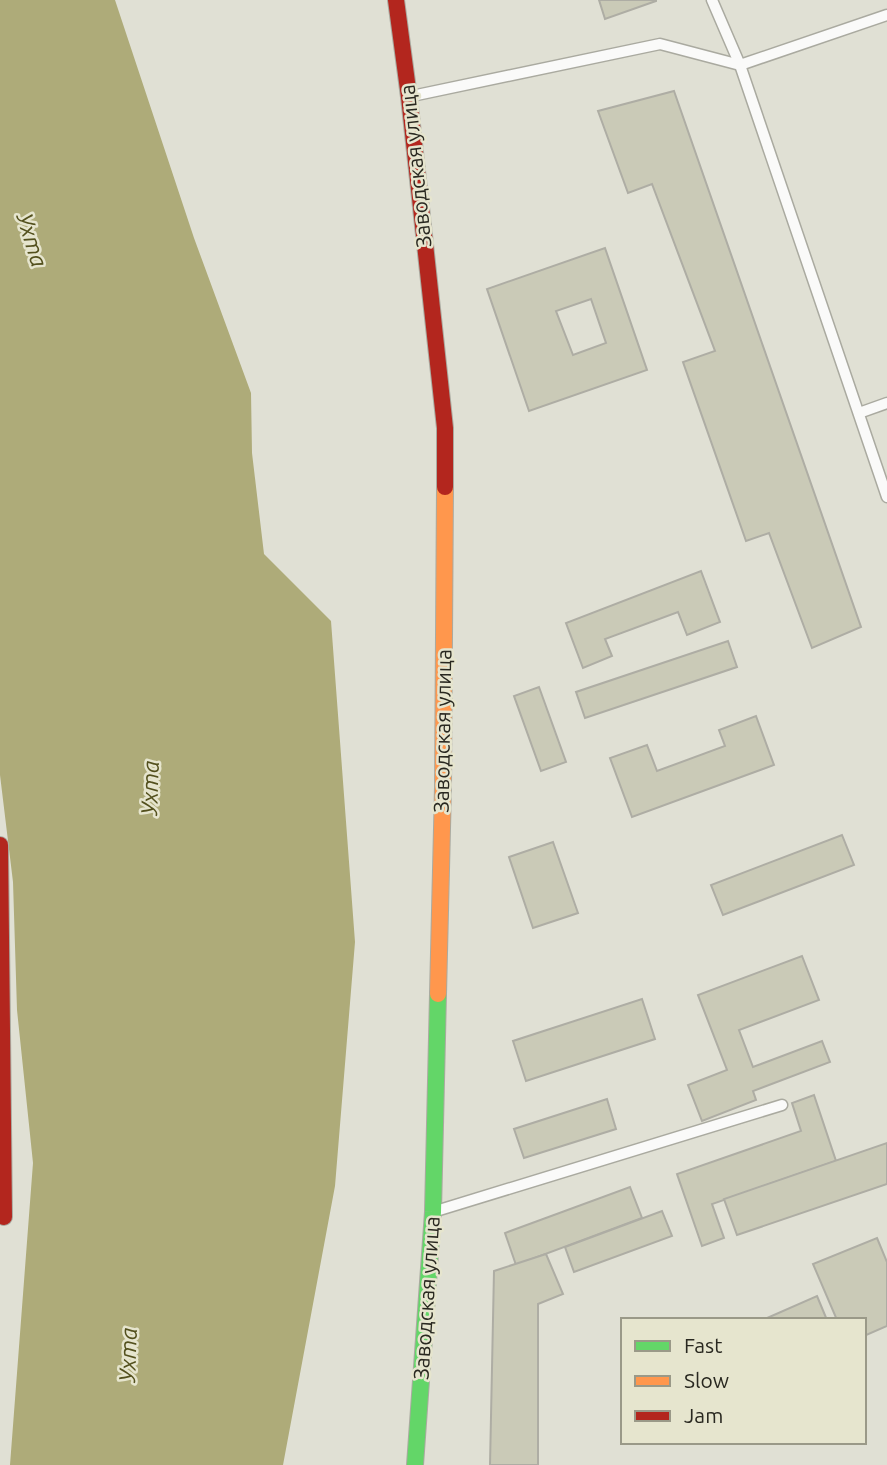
<svg xmlns="http://www.w3.org/2000/svg" width="887" height="1465" font-family="Ubuntu,sans-serif">
  <rect width="100%" height="100%" fill="#e0e0d4"/>
  <polygon fill="#aeab79" points="0,0 115,0 194,238 251,393 252,453 264,554 331,621 355,942 335,1186 283,1465 10,1465 33,1163 17,1010 13,882 0,775"/>
  <g fill="#cacab7" stroke="#aeada4" stroke-width="2" fill-rule="evenodd">
    <polygon points="599,0 656,0 656,1 605,19"/>
    <polygon points="674,91 861,627 812,648 769,533 746,541 683,362 715,351 652,184 628,193 598,111"/>
    <path d="M605,248L647,370L529,411L487,289ZM591,299L606,343L573,355L556,311Z"/>
    <polygon points="701,571 720,622 687,635 678,612 605,639 612,656 583,668 566,623"/>
    <polygon points="728,641 737,667 585,718 576,692"/>
    <polygon points="539,687 566,762 541,771 514,696"/>
    <polygon points="756,716 774,765 632,817 610,758 647,745 657,771 725,746 719,730"/>
    <polygon points="842,835 854,865 723,915 711,885"/>
    <polygon points="553,842 578,913 533,928 509,857"/>
    <polygon points="802,956 819,1000 739,1030 753,1067 822,1041 830,1062 753,1091 756,1100 702,1121 688,1085 727,1070 698,995"/>
    <polygon points="642,999 655,1039 526,1081 513,1041"/>
    <polygon points="814,1095 836,1161 712,1204 724,1238 702,1246 677,1174 801,1131 792,1103"/>
    <polygon points="607,1099 616,1129 524,1158 514,1129"/>
    <polygon points="887,1143 887,1184 737,1235 724,1199"/>
    <polygon points="630,1187 642,1218 516,1265 505,1233"/>
    <polygon points="662,1211 672,1236 574,1272 565,1247"/>
    <polygon points="877,1238 887,1262 887,1326 864,1336 864,1320 837,1320 813,1264"/>
    <polygon points="546,1254 563,1294 538,1304 538,1465 490,1465 494,1271"/>
    <polygon points="817,1296 827,1320 768,1320 767,1318"/>
  </g>
  <g fill="none" stroke-linecap="round" stroke-linejoin="round">
    <g stroke="#aaaaa0" stroke-width="13">
      <g id="lane">
        <polyline points="712,0 740,65 887,497"/>
        <polyline points="412,96 660,44 740,65 887,15"/>
        <polyline points="859,413 887,403"/>
        <polyline points="436,1211 782,1105"/>
      </g>
    </g>
    <g stroke="#aaaaa0" stroke-width="18">
      <polyline id="fast" points="415,1465 433,1212 438,994"/>
    </g>
    <g stroke="#aaaaa0" stroke-width="18">
      <polyline id="slow" points="438,994 443,787 445,487"/>
    </g>
    <g stroke="#aaaaa0" stroke-width="18">
      <g id="jam">
        <polyline points="396,0 409,97 445,428 445,487"/>
        <polyline points="0,845 4,1217"/>
      </g>
    </g>
    <use href="#lane" stroke="#fafaf9" stroke-width="10"/>
    <use href="#fast" stroke="#63d668" stroke-width="16"/>
    <use href="#slow" stroke="#ff974d" stroke-width="16"/>
    <use href="#jam" stroke="#b3261e" stroke-width="16"/>
  </g>
  <g text-anchor="middle" stroke-width="5" stroke-linejoin="round" paint-order="stroke">
    <g font-size="21" fill="#292820" stroke="#e6e5ce">
      <text transform="translate(416 166) rotate(-96)" y="7">Заводская улица</text>
      <text transform="translate(443 731) rotate(-89)" y="7">Заводская улица</text>
      <text transform="translate(427 1298) rotate(-86)" y="7">Заводская улица</text>
    </g>
    <g font-size="23" font-style="italic" fill="#53501d" stroke="#e6e5ce">
      <text transform="translate(32 240) rotate(73)" y="8">Ухта</text>
      <text transform="translate(150 788) rotate(-88)" y="8">Ухта</text>
      <text transform="translate(128 1355) rotate(-88)" y="8">Ухта</text>
    </g>
  </g>
  <rect x="621" y="1318" width="245" height="126" fill="#e6e5ce" stroke="#9a9988" stroke-width="2"/>
  <rect x="635" y="1341" width="35" height="10" fill="#63d668" stroke="#9a9988" stroke-width="2"/>
  <text x="684" y="1353" font-size="21" fill="#292820">Fast</text>
  <rect x="635" y="1376" width="35" height="10" fill="#ff974d" stroke="#9a9988" stroke-width="2"/>
  <text x="684" y="1388" font-size="21" fill="#292820">Slow</text>
  <rect x="635" y="1411" width="35" height="10" fill="#b3261e" stroke="#9a9988" stroke-width="2"/>
  <text x="684" y="1423" font-size="21" fill="#292820">Jam</text>
</svg>
